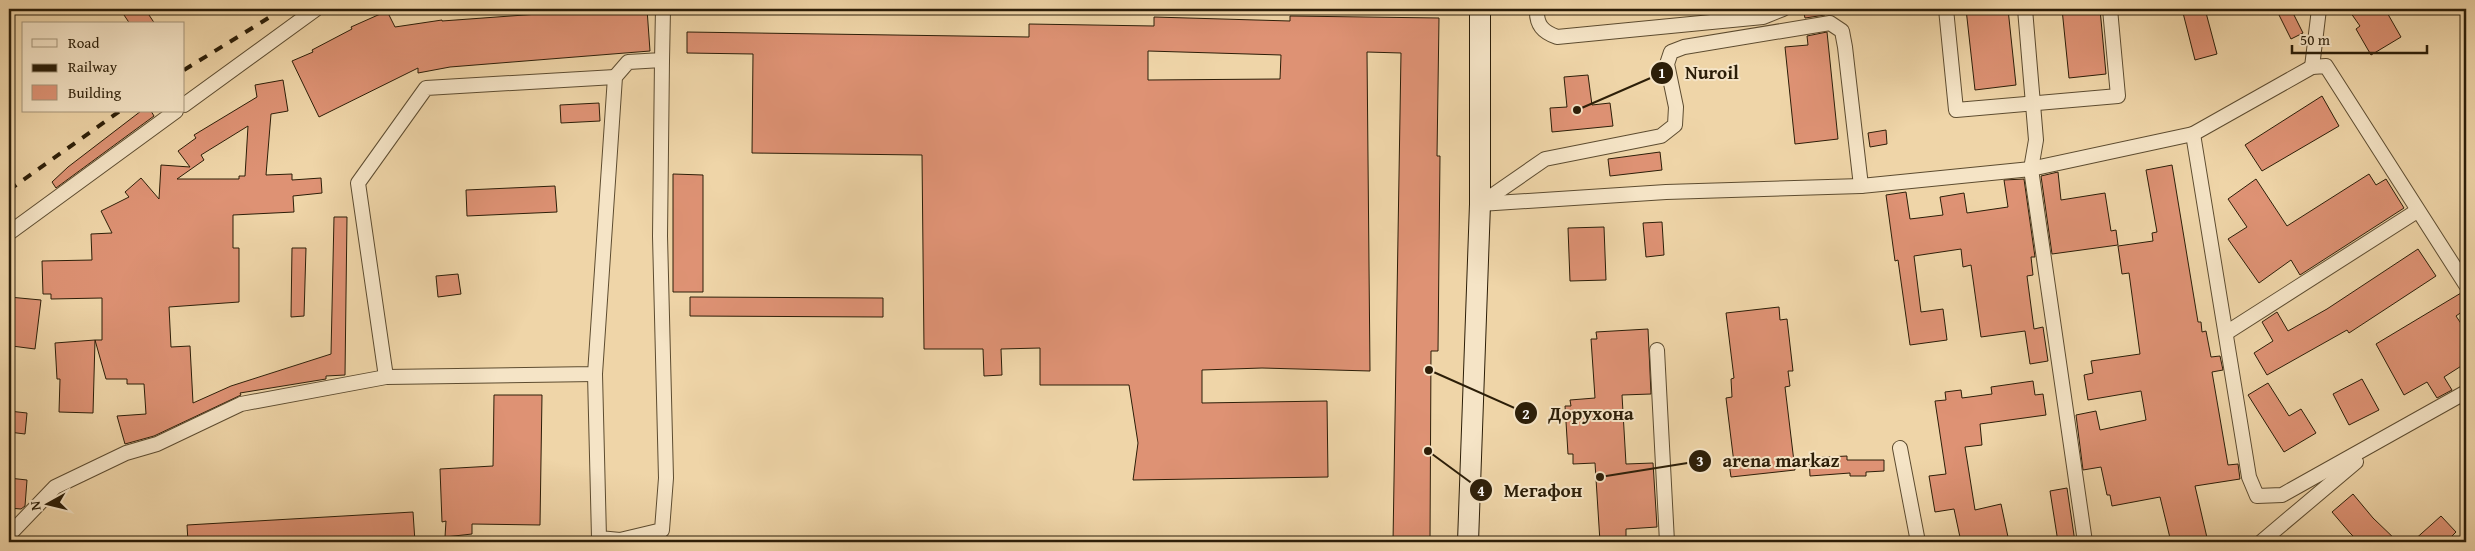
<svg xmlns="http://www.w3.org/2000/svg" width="2475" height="551" font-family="'Gentium Book Plus',serif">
  <rect width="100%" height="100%" fill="#efd5a8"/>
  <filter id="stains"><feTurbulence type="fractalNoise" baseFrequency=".004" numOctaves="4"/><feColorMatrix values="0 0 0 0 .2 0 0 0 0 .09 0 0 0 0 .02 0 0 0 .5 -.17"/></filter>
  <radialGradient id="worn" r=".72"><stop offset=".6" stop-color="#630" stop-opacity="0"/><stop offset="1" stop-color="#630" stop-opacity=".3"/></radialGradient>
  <g fill="#de9274" stroke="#2c1e08" fill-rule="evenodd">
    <polygon points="120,9 145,9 155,24 130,24"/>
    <polygon points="607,9 647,9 650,51 450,67 418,73 418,68 319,117 292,61 313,52 312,50 352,29 351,27 387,11 395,27 442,20 442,21"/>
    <polygon points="1803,9 1825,9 1825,15 1805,18"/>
    <polygon points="1966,9 2008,9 2016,85 1975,90"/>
    <polygon points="2062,9 2100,9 2106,74 2069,78"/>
    <polygon points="2182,9 2205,9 2217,54 2195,60"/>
    <polygon points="2276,9 2291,9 2303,33 2291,39"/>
    <polygon points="2348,9 2385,9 2401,37 2371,55 2356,29 2360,26"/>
    <path d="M1290,16L1439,18L1437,156H1440L1438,351H1431L1430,542H1393L1401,53L1367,52L1370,371L1262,368L1202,370V403L1327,401L1328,477L1133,480L1138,443L1129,385H1040V348L1001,349L1002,375L984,376L983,349H924L922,155L752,153L753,54L687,53V32L1029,37V24L1154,26V17L1290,21ZM1148,51L1281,55L1280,79L1148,80Z"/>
    <polygon points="1827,32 1838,139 1795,144 1785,47 1808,45 1807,36"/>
    <polygon points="1588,75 1592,105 1610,103 1613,126 1552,132 1550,108 1567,107 1564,77"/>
    <path d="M283,80L288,111L271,114L266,175L292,174V180L321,178L322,193L293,196L294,212L233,215V248H239V302L169,307L171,347L190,346L193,403L231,386L331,354L334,217H347L345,375L326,376V379L240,393L241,395L154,436L125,444L117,416L146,414L144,384H127V379H106L95,340H102V298L51,299V294H43L42,261L92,260L91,234L112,233L101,211L129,197L125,192L141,178L159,199L161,165L190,167L178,151L196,138L194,135L257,97L255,85ZM248,126L245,176H239V179H177L204,160L201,155Z"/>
    <polygon points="2322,96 2339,126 2262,171 2245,145"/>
    <polygon points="599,103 600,121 561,123 560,105"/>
    <polygon points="141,111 151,111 154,116 56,188 52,182 68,167"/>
    <polygon points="1886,130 1887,144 1870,147 1868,133"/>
    <polygon points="1660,152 1662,170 1610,176 1608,159"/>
    <polygon points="2172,165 2198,322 2201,322 2202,332 2206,331 2211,357 2220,356 2223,370 2212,372 2228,465 2238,464 2240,479 2195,486 2208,542 2171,542 2160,497 2112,506 2110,495 2107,495 2101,467 2083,470 2076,415 2096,411 2100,430 2146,420 2141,391 2088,400 2084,375 2093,373 2091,361 2140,354 2129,273 2122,274 2118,246 2153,241 2152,233 2157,232 2146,170"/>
    <polygon points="2058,172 2061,200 2105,193 2111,231 2116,230 2118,245 2052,254 2041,176"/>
    <polygon points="673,174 703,175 703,292 673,292"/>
    <polygon points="2369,174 2376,185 2386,179 2404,208 2300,275 2291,260 2259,283 2228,239 2247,227 2228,199 2256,179 2287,226"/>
    <polygon points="2024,179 2035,257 2031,257 2033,275 2027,276 2034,329 2043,327 2048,361 2030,364 2025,331 1981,337 1971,265 1963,267 1961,249 1914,256 1921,312 1943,309 1947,340 1910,345 1898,260 1895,261 1886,195 1906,192 1910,219 1943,215 1940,197 1964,193 1967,213 2008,207 2004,180"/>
    <polygon points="555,186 557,212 467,216 466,190"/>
    <polygon points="1662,222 1664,255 1646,257 1643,223"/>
    <polygon points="1604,227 1606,280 1570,281 1568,228"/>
    <polygon points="292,248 306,248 304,316 291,317"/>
    <polygon points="2418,249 2436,276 2349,333 2347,330 2267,375 2254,353 2273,341 2262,322 2277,312 2288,331 2327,309"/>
    <polygon points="458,274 461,294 438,297 436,276"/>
    <polygon points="2461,293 2466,300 2466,309 2456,316 2466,331 2466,363 2444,377 2452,390 2437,398 2427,382 2404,395 2376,344"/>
    <polygon points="9,297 41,300 35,349 12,346 14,330 9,329"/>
    <polygon points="690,297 883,298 883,317 690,316"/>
    <polygon points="1779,307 1780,320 1787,319 1793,371 1788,371 1790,386 1785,387 1795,470 1731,477 1729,463 1734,463 1726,398 1732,397 1731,379 1734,378 1726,313"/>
    <polygon points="1648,329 1651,394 1622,395 1626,464 1653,463 1657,527 1626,529 1626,542 1600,542 1595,463 1573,464 1573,454 1568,454 1565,406 1571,406 1570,400 1595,398 1591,339 1597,339 1596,332"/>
    <polygon points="95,340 93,413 59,412 60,379 57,379 55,343"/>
    <polygon points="2362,379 2379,410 2349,425 2333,394"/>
    <polygon points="2033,381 2035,395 2043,394 2046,415 1980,424 1982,445 1965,447 1975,510 2001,504 2008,537 1986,542 1961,542 1954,509 1935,512 1929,476 1946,474 1935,401 1946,400 1945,392 1961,390 1962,398 1992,394 1991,387"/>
    <polygon points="2268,383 2289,416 2301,409 2316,433 2284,452 2248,395"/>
    <polygon points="494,395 542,395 540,525 472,524 472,534 445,537 446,521 442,522 440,469 493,466"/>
    <polygon points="9,411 27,413 25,434 9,432"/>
    <polygon points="1847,456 1847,460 1884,460 1884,471 1866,472 1866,476 1850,476 1850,473 1810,476 1809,458"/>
    <polygon points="9,478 27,480 25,506 21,509 9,508"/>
    <polygon points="2067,488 2075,542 2058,542 2050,491"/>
    <polygon points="2353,494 2373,518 2398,542 2359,542 2350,533 2332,512"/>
    <polygon points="413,512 415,542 188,542 187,525"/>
    <polygon points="2441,516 2456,532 2446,542 2412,542"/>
  </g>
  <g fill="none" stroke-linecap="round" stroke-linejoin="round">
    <g stroke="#5d4c30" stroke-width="16">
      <g id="minor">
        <path d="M1537,9C1536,25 1543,32 1557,37L1763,17L1783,9"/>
        <polyline points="1946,9 1956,110 2118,96 2110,9"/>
        <polyline points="2025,9 2036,140 2031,169 2085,542"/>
        <polyline points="2312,67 2319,9"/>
        <polyline points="184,105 316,9"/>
        <polyline points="2193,134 2249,477 2257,496 2282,495 2466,392"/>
        <polyline points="1480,204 1666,192 1861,186 2031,169 2193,134 2312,67 2326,66 2466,285"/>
        <polyline points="1480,204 1545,159 1661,136 1675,125 1676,107 1667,64 1671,52 1684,47 1830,23 1842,31 1845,47 1861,186"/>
        <polyline points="9,233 176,111"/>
        <polyline points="2226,333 2417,211"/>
        <polyline points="1657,350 1667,542"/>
        <polyline points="595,374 599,538 620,540 662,530 666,478 660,236 662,60"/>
        <polyline points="386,377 358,183 426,88 615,77"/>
        <polyline points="1900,448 1918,542"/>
        <polyline points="9,535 55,487 126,453 157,444 241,404 386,377 595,374 615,77 628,62 662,60 663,9"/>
        <polyline points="2261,542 2356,462"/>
      </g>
    </g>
    <g stroke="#2c1e08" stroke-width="22">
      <polyline id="secondary" points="1468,542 1480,204 1480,9"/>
    </g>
    <use href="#minor" stroke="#f5e4c6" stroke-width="14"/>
    <use href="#secondary" stroke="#f5e4c6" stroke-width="20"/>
    <g stroke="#2c1e08" stroke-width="4" stroke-dasharray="9 9" stroke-linecap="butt">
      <polyline points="184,70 283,9"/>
      <polyline points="9,190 120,111"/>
    </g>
  </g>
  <path fill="none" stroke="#2c1e08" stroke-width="2" d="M1577 110L1662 73M1429 370L1526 413M1600 477L1700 461M1428 451L1481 490"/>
  <g fill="#2c1e08" stroke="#f5e4c6" stroke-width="2">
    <circle cx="1577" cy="110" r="5"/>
    <circle cx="1429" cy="370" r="5"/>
    <circle cx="1600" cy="477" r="5"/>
    <circle cx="1428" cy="451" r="5"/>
    <circle cx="1662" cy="73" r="12"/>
    <circle cx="1526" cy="413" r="12"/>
    <circle cx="1700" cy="461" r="12"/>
    <circle cx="1481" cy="490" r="12"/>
  </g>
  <g font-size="15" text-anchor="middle" font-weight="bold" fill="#fff">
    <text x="1662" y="78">1</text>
    <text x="1526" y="419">2</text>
    <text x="1700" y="466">3</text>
    <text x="1481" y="496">4</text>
  </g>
  <g font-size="19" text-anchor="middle" font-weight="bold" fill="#2c1e08" stroke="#f5e4c6" stroke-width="4" stroke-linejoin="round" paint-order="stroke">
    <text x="1712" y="79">Nuroil</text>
    <text x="1591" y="420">Дорухона</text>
    <text x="1781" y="467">arena markaz</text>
    <text x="1543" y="497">Мегафон</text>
  </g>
  <rect width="2475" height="551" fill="none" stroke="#efd5a8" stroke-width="30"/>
  <rect x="10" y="10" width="2455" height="531" fill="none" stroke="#2c1e08" stroke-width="2.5"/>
  <rect x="15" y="15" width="2445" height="521" fill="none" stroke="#2c1e08"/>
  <rect x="22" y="22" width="162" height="90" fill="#f5e4c6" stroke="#a5957a"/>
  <rect x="32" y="39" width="25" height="8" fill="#f5e4c6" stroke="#a5957a"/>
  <text x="68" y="48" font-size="15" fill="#2c1e08">Road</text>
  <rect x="32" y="64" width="25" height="8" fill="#2c1e08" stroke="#a5957a"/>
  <text x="68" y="72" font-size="15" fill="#2c1e08">Railway</text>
  <rect x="32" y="85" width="25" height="15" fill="#de9274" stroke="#a5957a"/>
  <text x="68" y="98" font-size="15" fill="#2c1e08">Building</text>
  <g transform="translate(48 504) rotate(262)" stroke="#f5e4c6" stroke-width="4" paint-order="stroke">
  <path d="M0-4L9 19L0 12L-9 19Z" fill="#2c1e08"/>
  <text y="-8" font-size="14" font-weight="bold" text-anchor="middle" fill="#2c1e08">N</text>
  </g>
  <path d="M2292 45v8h135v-8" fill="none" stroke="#2c1e08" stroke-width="2.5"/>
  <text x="2300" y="45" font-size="15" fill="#2c1e08" stroke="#f5e4c6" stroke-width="4" paint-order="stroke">50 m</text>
  <rect width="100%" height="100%" filter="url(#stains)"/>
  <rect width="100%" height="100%" fill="url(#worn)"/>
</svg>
